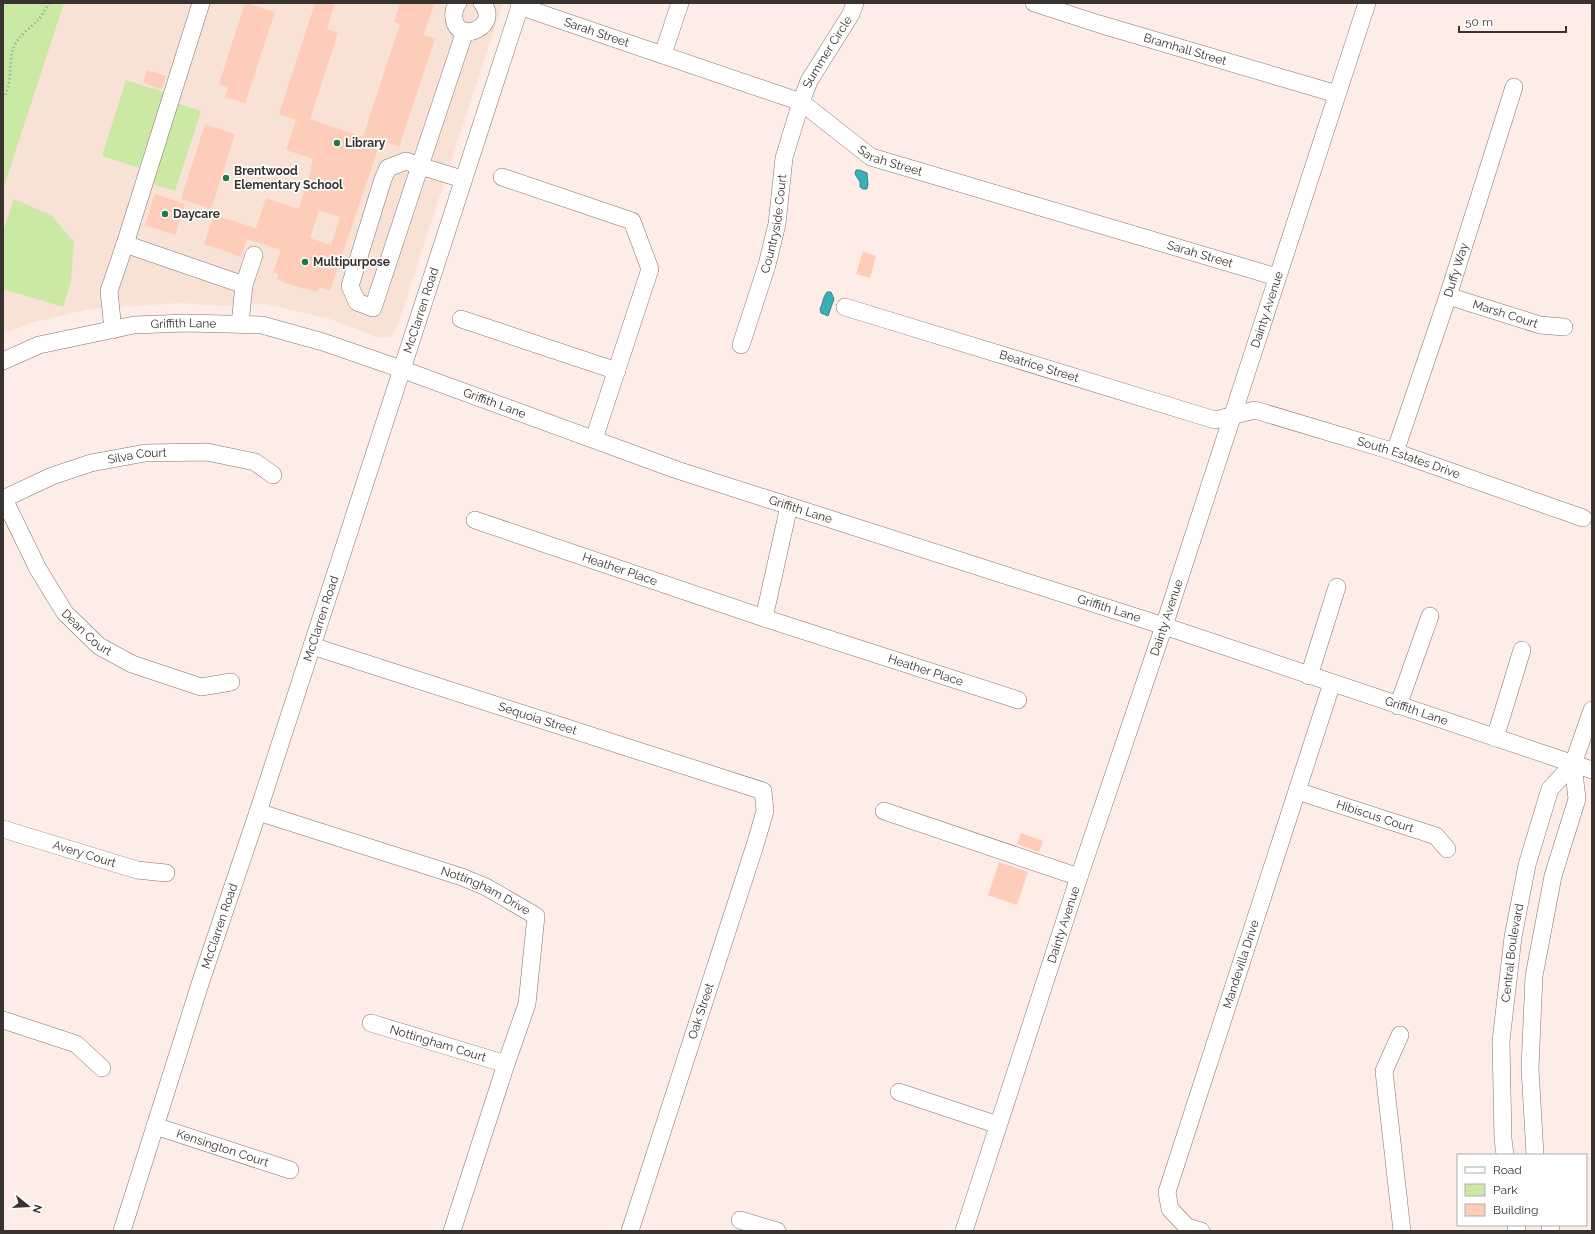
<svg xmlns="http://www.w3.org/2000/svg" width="1595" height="1234" font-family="Raleway,sans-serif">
  <rect width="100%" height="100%" fill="#fdede6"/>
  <polygon fill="#f8e2d5" points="64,3 503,3 396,330 394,333 390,337 380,338 327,318 265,304 225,306 179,303 89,309 35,322 3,333 3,190"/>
  <g fill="#cbe9a4">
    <polygon points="3,3 64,3 3,190"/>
    <polygon points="126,80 164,92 139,168 102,156"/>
    <polygon points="173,102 201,111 175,191 147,182"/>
    <polygon points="14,199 51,215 74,242 71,281 63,307 3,289 3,231"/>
  </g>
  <g fill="#38b0b6" stroke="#388a8e">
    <polygon points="856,170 860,170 867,173 868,184 867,189 863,189 860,187 860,182 855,174"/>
    <path d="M827,292H831L834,299L828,316L821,313L820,309C823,304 823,296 827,292Z"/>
  </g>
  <g fill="#fecdb9" fill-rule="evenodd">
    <polygon points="245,3 275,12 245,103 225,97 228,87 219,84"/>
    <path d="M315,3H335L327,29L338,33L310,119L363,137L400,24L394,22L400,3H434L424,35L435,39L399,147L381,140L330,291L319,287L317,292L285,283V282L277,279L279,274L273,272L281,250L247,239L241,257L204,244L214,215L256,228L266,198L299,209L311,169H310L313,159L286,150L296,120L279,114ZM319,210L340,217L331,245L310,238Z"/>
    <polygon points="147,70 166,76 162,89 143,83"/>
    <polygon points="205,124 235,134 211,209 181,199"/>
    <polygon points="155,194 185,204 175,235 145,225"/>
    <polygon points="863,251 876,256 870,278 856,274"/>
    <polygon points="1021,833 1043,841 1039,852 1017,844"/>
    <polygon points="999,862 1028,872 1017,905 988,895"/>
  </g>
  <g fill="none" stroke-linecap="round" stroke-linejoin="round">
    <g stroke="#83746e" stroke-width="18">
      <g id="minor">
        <path d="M458,3C454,8 453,12 454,18C457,46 502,26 482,3"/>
        <path id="s1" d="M1034,3L1099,24L1337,94"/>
        <path id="s2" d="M519,6L801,102L871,157L1277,277"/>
        <polyline points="663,54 680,3"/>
        <polygon points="406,161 420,166 373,308 357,302 350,286 383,179 388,168"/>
        <polyline points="502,177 632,221 650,269 594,439"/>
        <polyline points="462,179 420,166 465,31"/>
        <polyline points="125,244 201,3"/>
        <path id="s3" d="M1448,296L1540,325L1564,327"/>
        <path id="s4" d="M845,307L1215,420L1255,410L1395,452L1583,518"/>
        <polyline points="461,319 617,371"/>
        <polyline points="240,324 244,285 254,255"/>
        <polyline points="113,330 109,291 125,244 244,285"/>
        <path id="s5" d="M741,345L767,265L777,224L784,158L801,102L809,81L851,14L855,3"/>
        <path id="s6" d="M3,361L39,345L134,325L186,323L262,325L323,342L401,369L677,470L1164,626L1592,770"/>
        <path id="s7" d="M1395,452L1448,296L1514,87"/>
        <path id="s8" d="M3,497L38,569L65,613L99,646L132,664L201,687L231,682"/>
        <path id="s9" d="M3,499L52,476L91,463L145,453L207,452L255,462L273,475"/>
        <path id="s10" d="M475,520L764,618L1018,700"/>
        <polyline points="764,618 789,506"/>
        <path id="s11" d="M312,646L763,791L765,811L756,842L630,1231"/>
        <polyline points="1309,676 1337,587"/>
        <polyline points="1398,706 1430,616"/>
        <polyline points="1495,738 1522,650"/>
        <path id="s12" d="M1297,791L1436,836L1447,849"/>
        <polyline points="884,811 1079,877"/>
        <path id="s13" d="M258,812L462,877L486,887L536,916L527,1004L506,1064L452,1231"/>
        <path id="s14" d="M3,829L137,870L166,873"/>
        <polyline points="3,1020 76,1044 102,1068"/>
        <path id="s15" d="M371,1023L506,1064"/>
        <polyline points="1400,1035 1384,1071 1402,1231"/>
        <polyline points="899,1092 998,1125"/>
        <path id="s16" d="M155,1126L290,1170"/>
        <path id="s17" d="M1505,1155L1503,1139L1501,1041L1513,937L1527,865L1550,789L1573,764L1592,710"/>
        <polyline points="1535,1155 1530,1068 1534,976 1553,876 1577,799 1573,764"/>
        <polyline points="740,1220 777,1231"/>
        <polyline points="1516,1225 1517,1231"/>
        <polyline points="1550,1225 1551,1231"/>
        <path id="s18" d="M122,1231L201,981L258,812L521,3"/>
        <path id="s19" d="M964,1231L1079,877L1164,626L1367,3"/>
        <path id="s20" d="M1201,1231L1187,1227L1170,1209L1167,1192L1332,683"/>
      </g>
    </g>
    <path stroke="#9e938e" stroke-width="2.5" stroke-dasharray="1 3" stroke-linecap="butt" d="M3,98C13,85 8,65 13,49C17,37 30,28 39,19C43,14 46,8 49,3"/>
    <use href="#minor" stroke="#fff" stroke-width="17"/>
  </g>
  <g fill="#22784a" stroke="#fff" stroke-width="1.5">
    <circle cx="337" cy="143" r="4"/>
    <circle cx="226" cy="178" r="4"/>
    <circle cx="165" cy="214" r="4"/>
    <circle cx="305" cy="262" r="4"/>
  </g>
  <g text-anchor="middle" stroke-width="3.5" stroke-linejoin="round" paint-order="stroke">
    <g font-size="12" fill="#393330" stroke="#fff">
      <text dy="4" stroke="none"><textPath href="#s2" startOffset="82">Sarah Street</textPath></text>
      <text dy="4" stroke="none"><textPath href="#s1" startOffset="158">Bramhall Street</textPath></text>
      <text dy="4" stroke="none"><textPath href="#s5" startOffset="308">Summer Circle</textPath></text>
      <text dy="4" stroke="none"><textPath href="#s2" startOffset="406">Sarah Street</textPath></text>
      <text dy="4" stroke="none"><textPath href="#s5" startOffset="126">Countryside Court</textPath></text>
      <text dy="4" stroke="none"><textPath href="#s2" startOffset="730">Sarah Street</textPath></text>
      <text dy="4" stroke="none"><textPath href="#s7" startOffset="192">Duffy Way</textPath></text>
      <text dy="4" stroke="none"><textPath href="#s19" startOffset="970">Dainty Avenue</textPath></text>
      <text dy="4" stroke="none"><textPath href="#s18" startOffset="968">McClarren Road</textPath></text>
      <text dy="4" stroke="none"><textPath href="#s3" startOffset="60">Marsh Court</textPath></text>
      <text dy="4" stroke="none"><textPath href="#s6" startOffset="186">Griffith Lane</textPath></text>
      <text dy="4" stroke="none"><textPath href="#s4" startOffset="203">Beatrice Street</textPath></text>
      <text dy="4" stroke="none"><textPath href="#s6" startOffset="510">Griffith Lane</textPath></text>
      <text dy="4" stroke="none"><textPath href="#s9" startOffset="142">Silva Court</textPath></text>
      <text dy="4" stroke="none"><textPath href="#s4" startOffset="589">South Estates Drive</textPath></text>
      <text dy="4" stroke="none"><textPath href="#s6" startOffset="834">Griffith Lane</textPath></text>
      <text dy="4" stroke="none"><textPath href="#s10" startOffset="153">Heather Place</textPath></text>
      <text dy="4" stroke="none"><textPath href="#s6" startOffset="1158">Griffith Lane</textPath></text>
      <text dy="4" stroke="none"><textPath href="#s19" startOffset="646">Dainty Avenue</textPath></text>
      <text dy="4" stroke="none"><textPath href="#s18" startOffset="644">McClarren Road</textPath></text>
      <text dy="4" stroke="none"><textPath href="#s8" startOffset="161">Dean Court</textPath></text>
      <text dy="4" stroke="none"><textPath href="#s10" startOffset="475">Heather Place</textPath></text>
      <text dy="4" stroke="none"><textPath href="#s6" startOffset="1482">Griffith Lane</textPath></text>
      <text dy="4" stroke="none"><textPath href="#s11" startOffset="237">Sequoia Street</textPath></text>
      <text dy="4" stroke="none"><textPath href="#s12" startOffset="82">Hibiscus Court</textPath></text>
      <text dy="4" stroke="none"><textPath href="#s14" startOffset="85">Avery Court</textPath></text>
      <text dy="4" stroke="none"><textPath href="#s13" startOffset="241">Nottingham Drive</textPath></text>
      <text dy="4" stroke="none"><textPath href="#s19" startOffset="322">Dainty Avenue</textPath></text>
      <text dy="4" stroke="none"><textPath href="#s18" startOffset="320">McClarren Road</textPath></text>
      <text dy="4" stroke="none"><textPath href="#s17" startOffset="203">Central Boulevard</textPath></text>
      <text dy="4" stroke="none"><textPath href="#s20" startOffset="296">Mandevilla Drive</textPath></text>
      <text transform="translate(701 1011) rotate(-72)" y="4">Oak Street</text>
      <text dy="4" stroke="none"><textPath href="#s15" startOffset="70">Nottingham Court</textPath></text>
      <text dy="4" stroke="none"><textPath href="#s16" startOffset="71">Kensington Court</textPath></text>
    </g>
    <g font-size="12" font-weight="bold" fill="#393330" stroke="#fff" text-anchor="start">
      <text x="345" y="147">Library</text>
      <text x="234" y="175">Brentwood<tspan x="234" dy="14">Elementary School</tspan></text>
      <text x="173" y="218">Daycare</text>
      <text x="313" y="266">Multipurpose</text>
    </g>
  </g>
  <rect width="1595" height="1234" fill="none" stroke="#393330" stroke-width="8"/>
  <rect x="1457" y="1154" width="130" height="72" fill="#ffffff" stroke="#b0adac"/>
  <rect x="1465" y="1167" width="20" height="6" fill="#ffffff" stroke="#b0adac"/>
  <text x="1493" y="1174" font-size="12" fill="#393330">Road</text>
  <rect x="1465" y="1184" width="20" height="12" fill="#cbe9a4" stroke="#b0adac"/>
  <text x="1493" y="1194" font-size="12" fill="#393330">Park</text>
  <rect x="1465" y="1204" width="20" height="12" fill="#fecdb9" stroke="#b0adac"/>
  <text x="1493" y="1214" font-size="12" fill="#393330">Building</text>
  <g transform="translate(28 1206) rotate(108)" stroke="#ffffff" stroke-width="3" paint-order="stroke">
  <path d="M0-3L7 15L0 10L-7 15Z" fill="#393330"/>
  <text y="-6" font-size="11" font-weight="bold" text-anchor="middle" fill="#393330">N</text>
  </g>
  <path d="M1459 26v6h107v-6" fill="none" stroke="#393330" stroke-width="2"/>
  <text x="1465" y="26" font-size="12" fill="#393330" stroke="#ffffff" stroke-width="3" paint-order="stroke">50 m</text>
</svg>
